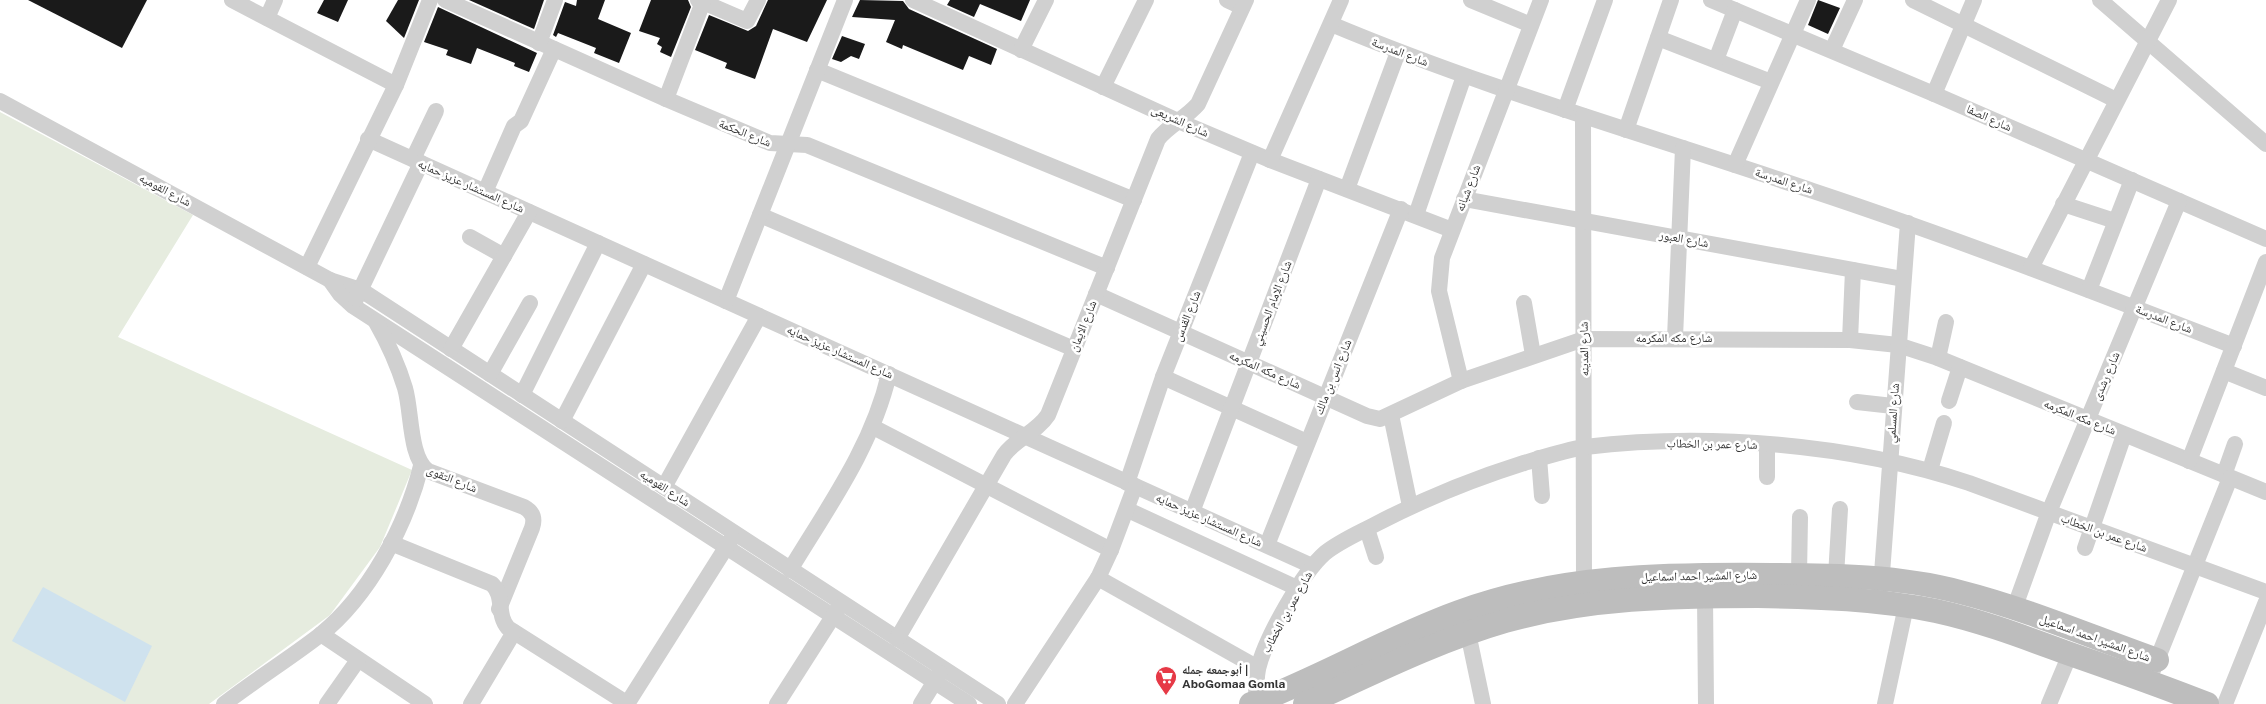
<svg xmlns="http://www.w3.org/2000/svg" width="2266" height="704" font-family="'Public Sans','Noto Naskh Arabic',sans-serif">
  <rect width="100%" height="100%" fill="#fff"/>
  <polygon fill="#e6ecdf" points="0,112 193,215 118,337 412,470 380,547 330,615 209,704 0,704"/>
  <polygon fill="#cfe2ee" points="43,587 152,646 125,702 12,641"/>
  <g fill="#1a1a1a">
    <polygon points="28,0 147,0 122,48"/>
    <polygon points="324,0 348,0 338,22 317,13"/>
    <polygon points="398,0 419,0 404,38 386,21"/>
    <polygon points="469,0 544,0 534,29"/>
    <polygon points="577,0 605,0 598,19 631,33 619,63 594,53 596,48 558,33 556,37 553,35 565,2 576,6"/>
    <polygon points="651,0 688,0 691,7 671,57 660,52 662,47 657,44 660,38 639,31"/>
    <polygon points="768,0 827,0 807,42 773,29 755,79 725,68 727,63 695,50 709,15 748,31 756,26"/>
    <polygon points="860,0 903,1 909,9 997,49 991,65 969,56 963,70 903,45 902,49 886,42 895,20 852,17"/>
    <polygon points="950,0 1030,0 1021,21 980,4 974,17 947,5"/>
    <polygon points="1818,0 1840,8 1828,34 1808,25"/>
    <polygon points="438,7 537,53 529,72 514,66 515,63 477,48 471,64 446,55 448,50 424,42"/>
    <polygon points="842,36 865,44 859,59 851,56 841,62 832,59"/>
  </g>
  <g fill="none" stroke-linecap="round" stroke-linejoin="round">
    <g stroke="#d0d0d0" stroke-width="16">
      <polyline points="232,0 396,85"/>
      <polyline points="445,0 666,99 770,143 807,145 1107,268"/>
      <polyline points="698,0 747,21 758,0"/>
      <polyline points="913,0 1178,121 1270,160 1452,230"/>
      <polyline points="1227,0 1242,7"/>
      <polyline points="1471,0 1531,25"/>
      <polyline points="1711,0 1934,94 2266,239"/>
      <polyline points="1913,0 2116,100"/>
      <polyline points="2100,0 2266,144"/>
      <polyline points="267,18 275,0"/>
      <path d="M1331,24C1488,90 1652,136 1813,191C1955,238 2094,292 2234,346"/>
      <polyline points="1658,38 1771,82"/>
      <polyline points="539,43 555,0"/>
      <polyline points="1021,50 1046,0"/>
      <polyline points="1832,50 1855,0"/>
      <polyline points="1716,60 1735,10"/>
      <polyline points="817,70 1134,200"/>
      <polyline points="1103,87 1146,0"/>
      <polyline points="1934,94 1974,0"/>
      <polyline points="666,99 703,2"/>
      <polyline points="0,101 330,280 361,290 998,704"/>
      <polyline points="1565,110 1605,0"/>
      <polyline points="1583,116 1584,582"/>
      <polyline points="1626,130 1671,0"/>
      <polyline points="368,139 1312,566"/>
      <polyline points="413,159 436,111"/>
      <polyline points="1270,160 1341,0"/>
      <polyline points="1735,165 1808,0"/>
      <polyline points="1347,189 1398,52"/>
      <polyline points="485,192 514,126 521,121 554,49"/>
      <polyline points="1464,199 1903,279"/>
      <polyline points="2063,204 2115,221"/>
      <polyline points="760,215 1074,349"/>
      <polyline points="1416,215 1464,76"/>
      <polyline points="470,237 504,256"/>
      <polyline points="307,267 396,85 430,0"/>
      <polyline points="2031,268 2169,0"/>
      <polyline points="330,280 340,294 353,306 969,704"/>
      <polyline points="2089,290 2132,180"/>
      <polyline points="1096,294 1367,416 1380,419 1461,381 1584,339 1850,340 1898,345 1938,358 2266,492"/>
      <polyline points="356,299 421,163"/>
      <polyline points="726,301 845,0"/>
      <polyline points="1524,303 1533,355"/>
      <path d="M376,322C388,343 398,365 405,388C412,412 409,457 428,471L524,507C533,512 535,519 532,528L499,609"/>
      <polyline points="1675,338 1683,148"/>
      <polyline points="1850,340 1853,270"/>
      <polyline points="451,349 529,212"/>
      <polyline points="1938,358 1946,322"/>
      <polyline points="2224,371 2266,388"/>
      <polyline points="490,374 530,303"/>
      <polyline points="1163,377 1307,442"/>
      <polyline points="1461,381 1439,291 1442,258 1541,0"/>
      <polyline points="522,395 598,243"/>
      <polyline points="1949,401 1960,367"/>
      <polyline points="1857,402 1893,406"/>
      <polyline points="1391,415 1410,506"/>
      <polyline points="562,421 644,264"/>
      <polyline points="873,427 1111,550"/>
      <polyline points="1767,445 1767,477"/>
      <polyline points="1539,458 1542,496"/>
      <polyline points="2189,461 2266,262"/>
      <polyline points="1930,470 1944,423"/>
      <polyline points="2224,475 2235,444"/>
      <polyline points="1127,483 1163,377 1252,153"/>
      <polyline points="664,487 759,316"/>
      <polyline points="1128,510 1297,588"/>
      <polyline points="1192,512 1319,179"/>
      <polyline points="1367,529 1376,557"/>
      <path d="M391,543L492,584C505,597 496,614 508,628L628,704"/>
      <polyline points="1267,545 1401,209"/>
      <polyline points="2085,548 2124,435"/>
      <path d="M790,570C828,507 872,447 889,374"/>
      <polyline points="1799,575 1800,517"/>
      <polyline points="1836,576 1840,509"/>
      <polyline points="1098,578 1258,668"/>
      <polyline points="1881,587 1908,223"/>
      <polyline points="1705,596 1706,704"/>
      <polyline points="2014,609 2049,512 2179,201"/>
      <polyline points="1468,633 1483,704"/>
      <polyline points="321,634 425,704"/>
      <path d="M897,639L1004,455C1016,438 1036,433 1048,415L1158,139C1169,125 1186,118 1198,104L1246,0"/>
      <polyline points="2153,670 2230,478"/>
      <path d="M1256,702C1256,691 1256,680 1258,669C1265,639 1302,573 1325,553C1340,541 1359,533 1376,524C1424,499 1473,479 1524,463C1544,457 1565,450 1585,447C1707,432 1852,444 1969,483L2266,592"/>
      <path d="M224,704C255,680 289,659 320,635C369,596 406,526 421,466"/>
      <polyline points="327,704 358,660"/>
      <polyline points="471,704 514,632"/>
      <polyline points="627,704 732,538"/>
      <polyline points="777,704 839,607"/>
      <polyline points="921,704 940,673"/>
      <polyline points="1015,704 1098,578 1111,550 1135,486"/>
      <polyline points="1885,704 1906,606"/>
      <polyline points="2049,704 2070,654"/>
      <polyline points="2225,704 2266,602"/>
    </g>
    <g stroke="#bdbdbd" stroke-width="24">
      <path d="M1251,704C1322,677 1387,638 1459,612C1559,575 1666,574 1772,575C1834,575 1900,576 1960,592C2027,609 2092,637 2157,660"/>
      <path d="M1305,704C1371,674 1436,641 1505,621C1587,598 1674,596 1758,596C1817,597 1878,599 1936,611C1982,621 2026,638 2070,654C2116,670 2162,686 2207,704"/>
    </g>
  </g>
  <defs>
    <g id="supermarket-pin" transform="scale(1.125)"><path d="M0 17L-7.5 6A9.5 9.5 0 1 1 7.5 6Z" fill="#e63946" stroke="#fff"/><path d="M-6-5.5h2.5l.6 2H6L4.5 2H-2.5L-4.4-4H-6ZM-1.5 3.2a1.3 1.3 0 1 0 .1 0ZM3 3.2a1.3 1.3 0 1 0 .1 0Z" fill="#fff"/></g>
  </defs>
  <g fill-rule="evenodd">
    <use href="#supermarket-pin" x="1166" y="677"/>
  </g>
  <g text-anchor="middle" stroke-width="5" stroke-linejoin="round" paint-order="stroke">
    <g font-size="12" fill="#333" stroke="#fff">
      <text transform="translate(1400 52) rotate(21)" y="4">شارع المدرسة</text>
      <text transform="translate(1989 118) rotate(24)" y="4">شارع الصفا</text>
      <text transform="translate(1180 121) rotate(24)" y="4">شارع الشريعى</text>
      <text transform="translate(745 133) rotate(22)" y="4">شارع الحكمة</text>
      <text transform="translate(1784 181) rotate(18)" y="4">شارع المدرسة</text>
      <text transform="translate(471 186) rotate(24)" y="4">شارع المستشار عزيز حمايه</text>
      <text transform="translate(1468 188) rotate(-69)" y="4">شارع شبانه</text>
      <text transform="translate(165 190) rotate(28)" y="4">شارع القوميه</text>
      <text transform="translate(1684 239) rotate(10)" y="4">شارع العبور</text>
      <text transform="translate(1272 303) rotate(-69)" y="4">شارع الإمام الحسيني</text>
      <text transform="translate(1187 316) rotate(-68)" y="4">شارع القدس</text>
      <text transform="translate(2164 319) rotate(21)" y="4">شارع المدرسة</text>
      <text transform="translate(1083 326) rotate(-68)" y="4">شارع الايمان</text>
      <text x="1674" y="342">شارع مكه المكرمه</text>
      <text transform="translate(1584 349) rotate(-91)" y="4">شارع المدينه</text>
      <text transform="translate(840 352) rotate(24)" y="4">شارع المستشار عزيز حمايه</text>
      <text transform="translate(1265 370) rotate(24)" y="4">شارع مكه المكرمه</text>
      <text transform="translate(2106 376) rotate(-67)" y="4">شارع رشدى</text>
      <text transform="translate(1333 377) rotate(-68)" y="4">شارع انس بن مالك</text>
      <text transform="translate(1893 413) rotate(-86)" y="4">شارع المسلمي</text>
      <text transform="translate(2080 417) rotate(22)" y="4">شارع مكه المكرمه</text>
      <text transform="translate(1712 444) rotate(1)" y="4">شارع عمر بن الخطاب</text>
      <text transform="translate(452 479) rotate(22)" y="4">شارع التقوى</text>
      <text transform="translate(665 488) rotate(33)" y="4">شارع القوميه</text>
      <text transform="translate(1209 520) rotate(24)" y="4">شارع المستشار عزيز حمايه</text>
      <text transform="translate(2104 533) rotate(20)" y="4">شارع عمر بن الخطاب</text>
      <text transform="translate(1699 576) rotate(-1)" y="4">شارع المشير احمد اسماعيل</text>
      <text transform="translate(1287 612) rotate(-61)" y="4">شارع عمر بن الخطاب</text>
      <text transform="translate(2095 638) rotate(20)" y="4">شارع المشير احمد اسماعيل</text>
    </g>
    <g font-size="12" font-weight="bold" fill="#333" stroke="#fff" text-anchor="start">
      <text x="1182" y="674">أبوجمعه جمله |<tspan x="1182" dy="14">AboGomaa Gomla</tspan></text>
    </g>
  </g>
</svg>
